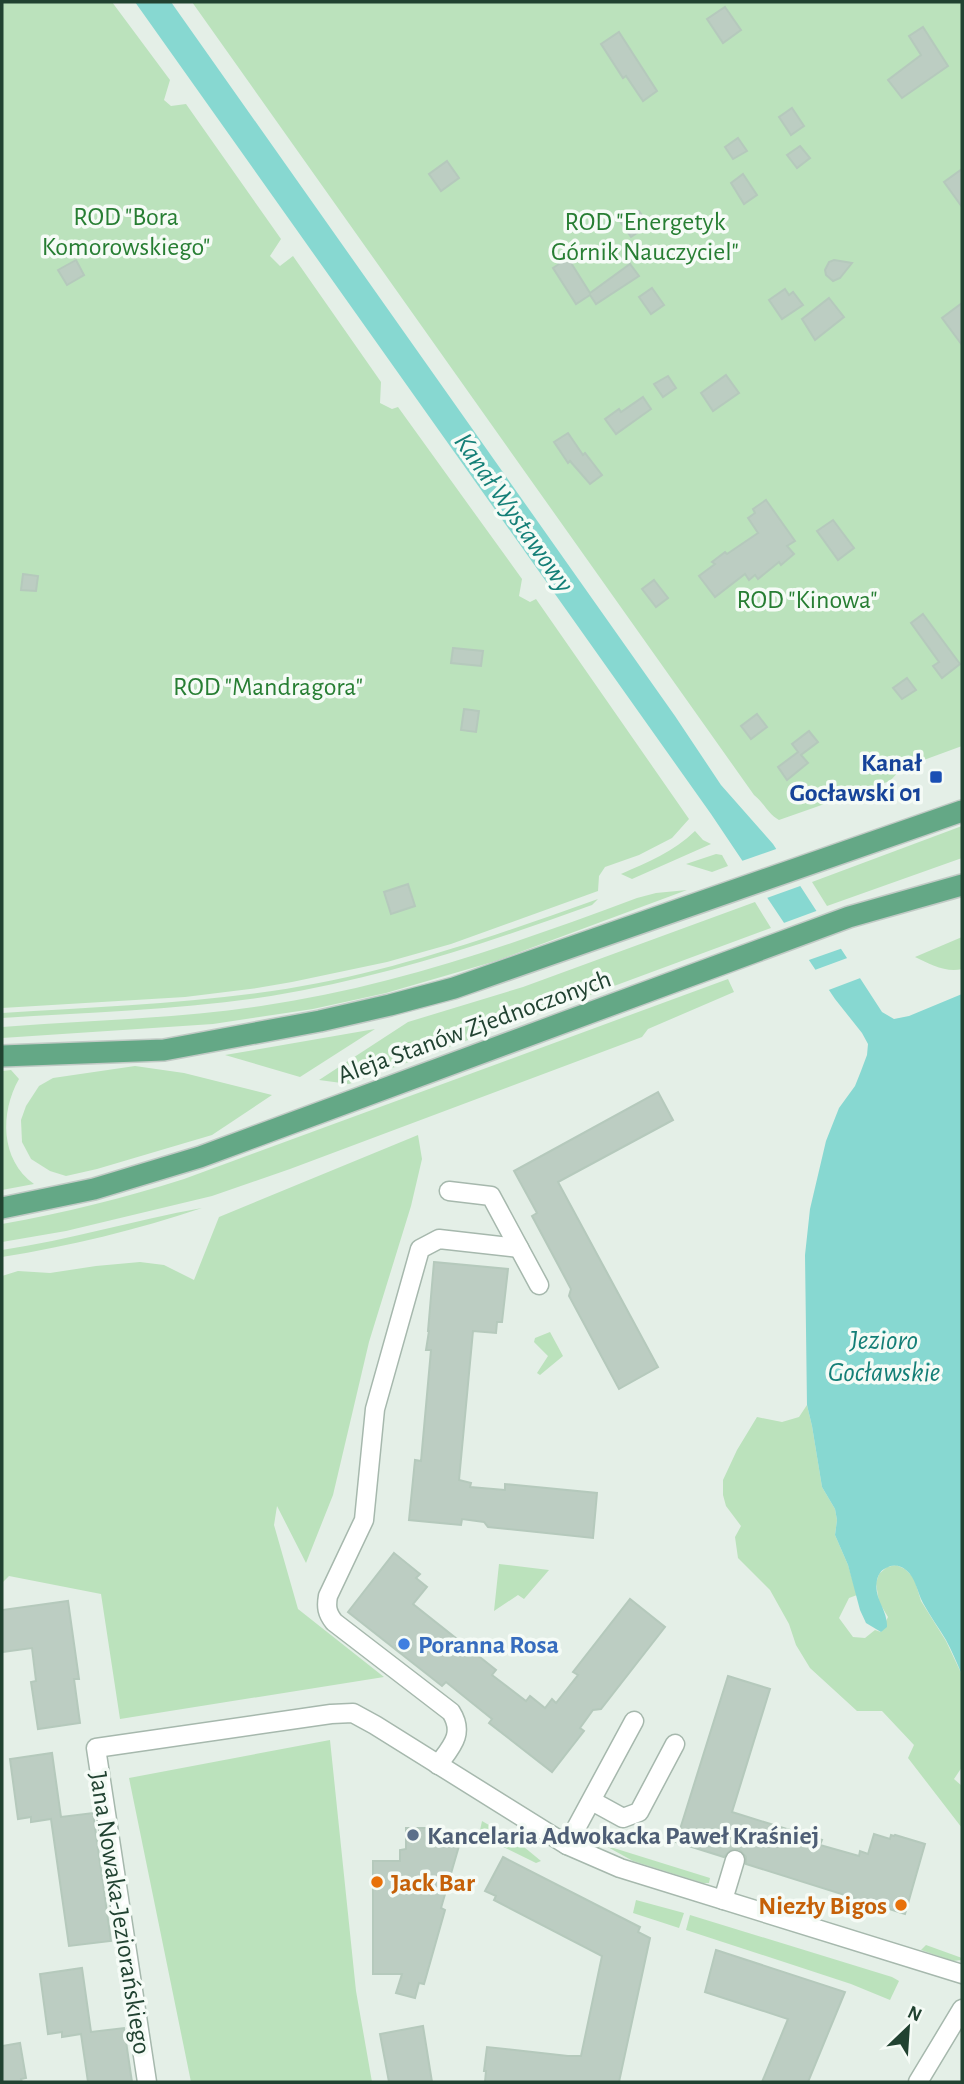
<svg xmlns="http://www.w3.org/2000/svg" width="964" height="2084" font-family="'Alegreya Sans',sans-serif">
  <rect width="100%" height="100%" fill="#e4efe7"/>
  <g fill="#bbe2bc">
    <polygon points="2,2 112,2 170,80 164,100 171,106 186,104 281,239 270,256 280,266 293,256 381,382 380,403 392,409 398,407 522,579 519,596 530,602 536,599 689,819 672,838 639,855 605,867 599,876 598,891 451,944 387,962 292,982 257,988 185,997 2,1008"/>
    <path d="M192,2H962V746L902,768L890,781L779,820C768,814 764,803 754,795Z"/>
    <polygon points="962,826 962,858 827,906 812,882"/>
    <path d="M695,831L703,840L711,844L632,879L621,874C648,862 673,852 695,831Z"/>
    <polygon points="716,854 722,855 728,866 712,872 686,864"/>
    <path d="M687,890L496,961L386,993L313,1009L213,1024L2,1038V1027C88,1020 175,1019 261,1006C391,987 514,944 637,898L656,893Z"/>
    <path d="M598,899L592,905C487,943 382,978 271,996C183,1010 91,1012 2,1018V1013C92,1007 182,1004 272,991C384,975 491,937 598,899Z"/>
    <polygon points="755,902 771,928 349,1084 319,1080 408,1022 523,987"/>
    <path d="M962,937V969C946,973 930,964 915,957Z"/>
    <path d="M728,979L734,992L648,1029L642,1037L290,1169L212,1196L66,1231L2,1242V1224C64,1213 124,1198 184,1179Z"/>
    <polygon points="375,1029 300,1077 225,1055"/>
    <polygon points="135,1066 184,1073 272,1095 212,1135 97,1169 66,1176 50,1171 31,1159 22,1142 21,1120 26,1106 39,1086 53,1078"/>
    <path d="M11,1070L19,1079C0,1112 0,1160 34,1184L2,1190V1071Z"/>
    <polygon points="418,1135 422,1159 411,1206 369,1342 333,1495 306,1563 277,1506 274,1525 298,1609 384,1677 120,1719 101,1594 9,1576 2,1583 2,1276 18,1271 50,1273 96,1266 140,1262 164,1265 194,1280 219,1217"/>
    <path d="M202,1208C136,1230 70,1246 2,1257V1250C69,1240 135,1220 202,1208Z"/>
    <polygon points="550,1332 563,1356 540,1375 537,1373 548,1356 534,1342 535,1338"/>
    <polygon points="807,1405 812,1426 822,1487 835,1509 837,1520 835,1535 848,1565 857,1595 849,1598 839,1618 853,1637 865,1638 875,1630 881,1632 888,1617 879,1602 876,1583 879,1574 887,1567 896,1565 905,1569 914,1578 921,1601 946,1641 962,1675 962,1767 954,1779 962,1786 962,1828 908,1758 914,1745 882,1711 857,1711 810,1668 796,1645 789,1624 770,1590 738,1558 735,1537 741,1526 726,1506 723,1495 723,1480 737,1450 757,1417 782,1422 799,1417"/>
    <polygon points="499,1564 549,1570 524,1599 518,1595 494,1611"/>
    <polygon points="330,1740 356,1991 372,2082 191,2082 129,1778"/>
    <polygon points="482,1821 518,1842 541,1861 536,1863 479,1835"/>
    <polygon points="604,1845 710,1878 709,1883 703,1883 633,1861"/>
    <polygon points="636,1900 684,1913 679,1928 633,1913"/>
    <polygon points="690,1915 892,1977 899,1981 890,2000 851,1984 686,1930"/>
    <polygon points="926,1945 962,1958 962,1960 953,1961 921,1950"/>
  </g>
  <path fill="#87d8d1" d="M135,2H171L675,716L721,785L773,844L882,1012L894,1019L909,1016L962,994V1675C957,1663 952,1651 946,1640C939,1628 930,1616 923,1603C917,1592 916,1578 906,1570C900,1565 893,1564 886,1568C881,1570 878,1575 877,1580C873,1598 888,1610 887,1627L881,1632L866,1623L860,1610L848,1565L835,1535L837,1520L835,1509L822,1487L812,1426L807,1405L805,1255L810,1209L826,1141L839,1108L855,1086L861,1071L867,1055L868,1044L862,1033L835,999L711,814Z"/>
  <g fill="#e4efe7">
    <polygon points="779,848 803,885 764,899 739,862"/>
    <polygon points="819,910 843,948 806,961 781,924"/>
    <polygon points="850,957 855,968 857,968 863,977 826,991 812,971"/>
  </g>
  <g fill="#bccdc2" stroke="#b5c9bc" stroke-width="2">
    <polygon points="725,7 741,30 723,43 707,19"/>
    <polygon points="923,27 948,66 902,98 888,80 921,55 909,36"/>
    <polygon points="619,32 657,91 643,101 626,76 623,78 601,44"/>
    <polygon points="792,108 804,126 791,135 779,117"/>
    <polygon points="738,138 747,151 733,159 725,147"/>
    <polygon points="800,146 810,158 797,168 787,155"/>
    <polygon points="447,161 459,178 441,191 429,174"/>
    <polygon points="962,169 962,207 944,182"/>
    <polygon points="743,174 757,195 744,204 731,183"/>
    <polygon points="639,211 649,225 631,237 621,223"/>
    <polygon points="568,258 590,293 630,264 639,276 596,304 590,295 576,304 553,268"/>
    <polygon points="76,260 84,275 67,285 58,270"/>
    <polygon points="834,260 852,263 840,278 833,281 826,275 825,270 829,262"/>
    <polygon points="652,288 664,305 651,314 639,297"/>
    <polygon points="785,289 789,295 793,292 803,305 782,319 769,300"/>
    <polygon points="829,298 844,317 815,340 802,319"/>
    <polygon points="962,303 962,345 942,318"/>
    <polygon points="726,375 739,393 713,411 701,393"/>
    <polygon points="668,376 676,388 663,397 654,384"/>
    <polygon points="643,397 651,409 616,434 605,419 619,409 621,412"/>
    <polygon points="568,433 583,455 585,453 602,475 590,484 570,461 568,463 554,442"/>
    <polygon points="766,500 795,541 787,546 794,554 781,565 779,562 758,579 755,575 749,580 745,574 715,597 699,576 715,564 712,562 725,552 727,554 758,533 748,518 755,513 753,509"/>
    <polygon points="833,520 854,548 838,560 817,531"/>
    <polygon points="23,574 38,576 36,591 21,590"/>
    <polygon points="654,580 668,598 656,607 642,589"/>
    <polygon points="923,614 960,664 942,678 933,666 939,662 911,623"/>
    <polygon points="453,648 483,651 481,666 451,663"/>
    <polygon points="907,678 916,690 902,699 893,688"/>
    <polygon points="464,709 479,711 476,732 461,730"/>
    <polygon points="757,714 767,727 751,739 741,726"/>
    <polygon points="809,731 818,742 801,755 808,763 787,780 778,767 798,752 792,744"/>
    <polygon points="408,884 415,906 391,914 384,892"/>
    <polygon points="658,1092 673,1120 558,1182 658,1367 619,1389 569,1296 571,1289 532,1216 537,1213 514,1171"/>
    <polygon points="434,1262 508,1269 502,1322 497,1322 496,1333 473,1331 459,1480 471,1483 470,1487 505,1490 505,1484 597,1493 593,1538 488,1527 484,1522 462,1519 461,1525 409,1520 415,1460 421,1461 431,1350 426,1350 429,1331 428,1331"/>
    <polygon points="394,1553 420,1574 416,1578 427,1587 413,1604 496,1670 492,1675 526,1701 530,1696 545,1708 552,1699 556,1703 578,1675 573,1672 630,1599 665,1627 601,1709 593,1710 580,1728 584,1731 552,1772 489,1723 492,1719 446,1682 442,1686 348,1612"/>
    <polygon points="68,1601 79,1679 74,1679 80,1723 38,1729 31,1682 36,1681 32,1648 2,1652 2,1610"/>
    <polygon points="728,1676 770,1689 732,1812 822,1840 820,1845 859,1856 860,1851 868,1854 874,1834 890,1839 891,1835 894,1836 895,1835 925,1844 905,1914 746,1864 746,1857 739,1849 732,1849 724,1857 676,1842"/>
    <polygon points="52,1753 61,1817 93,1813 111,1941 69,1946 51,1819 31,1822 31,1817 18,1819 10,1759"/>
    <polygon points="406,1828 440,1828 437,1840 459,1846 441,1908 445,1910 424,1984 419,1983 415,1998 396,1993 402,1974 373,1974 373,1861 400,1861 400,1850 406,1849"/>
    <polygon points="503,1857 640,1927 638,1932 650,1938 619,2082 485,2082 486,2071 484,2071 487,2047 568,2056 581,2056 602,1956 494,1900 496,1896 485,1891"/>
    <polygon points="716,1950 845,1992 808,2082 762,2082 788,2019 705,1992"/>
    <polygon points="82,1968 91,2032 124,2028 132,2082 88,2082 81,2034 62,2037 62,2032 48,2034 40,1974"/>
    <polygon points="423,2026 432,2082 389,2082 380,2034"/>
    <polygon points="20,2043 26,2078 21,2079 22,2082 2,2082 2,2046"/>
  </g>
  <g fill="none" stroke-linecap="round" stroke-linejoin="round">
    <g stroke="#a6b8ad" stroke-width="21">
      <g id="minor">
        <polyline points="449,1191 491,1196 539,1285"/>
        <path d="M438,1765C451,1747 465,1734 451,1712L334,1622C327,1613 326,1607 328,1596L364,1520L375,1409L420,1249L439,1239L519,1248"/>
        <polyline points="592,1801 623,1818 639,1812 675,1744"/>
        <polyline points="567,1845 634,1721"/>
        <polyline points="723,1900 735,1860"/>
        <polyline points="147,2082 96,1748 331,1714 353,1713 375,1725 567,1845 620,1868 962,1974"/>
        <polyline points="918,2082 962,2009"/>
      </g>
    </g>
    <g stroke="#c1cac5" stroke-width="24">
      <g id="primary">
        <polyline points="2,1056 164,1050 320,1021 390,1005 454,988 962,811"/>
        <polyline points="2,1208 94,1189 200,1157 849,917 962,885"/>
      </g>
    </g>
    <use href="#minor" stroke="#fff" stroke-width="18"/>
    <use href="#primary" stroke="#64a886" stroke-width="21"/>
  </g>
  <rect fill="#1a4fb4" stroke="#f5fbf6" stroke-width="2.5" x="929" y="770" width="14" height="14" rx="3.5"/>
  <circle fill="#3f7fe0" stroke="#f5fbf6" stroke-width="2.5" cx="404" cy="1644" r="7"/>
  <circle fill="#5c6f8a" stroke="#f5fbf6" stroke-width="2.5" cx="413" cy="1835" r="7"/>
  <g fill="#e8710a" stroke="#f5fbf6" stroke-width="2.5">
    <circle cx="377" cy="1882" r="7"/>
    <circle cx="901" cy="1905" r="7"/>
  </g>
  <g text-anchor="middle" stroke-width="7" stroke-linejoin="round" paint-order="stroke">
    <g font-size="26" fill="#277e33" stroke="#f5fbf6">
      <text x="126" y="225">ROD "Bora<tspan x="126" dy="30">Komorowskiego"</tspan></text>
      <text x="645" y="230">ROD "Energetyk<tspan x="645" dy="30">Górnik Nauczyciel"</tspan></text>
      <text x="807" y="608">ROD "Kinowa"</text>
      <text x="268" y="695">ROD "Mandragora"</text>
    </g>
    <g font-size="26" font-weight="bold" fill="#164399" stroke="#f5fbf6" text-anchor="end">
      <text x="922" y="771">Kanał<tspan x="922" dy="30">Gocławski 01</tspan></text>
    </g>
    <g font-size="26" fill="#214231" stroke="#f5fbf6">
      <text transform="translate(474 1026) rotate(-20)" y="9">Aleja Stanów Zjednoczonych</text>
      <text transform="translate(121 1913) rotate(81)" y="9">Jana Nowaka-Jeziorańskiego</text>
    </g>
    <g font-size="26" font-weight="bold" fill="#366cbe" stroke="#f5fbf6" text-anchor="start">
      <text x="418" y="1653">Poranna Rosa</text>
    </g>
    <g font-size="26" font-weight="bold" fill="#4e5e75" stroke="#f5fbf6" text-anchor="start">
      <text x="427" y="1844">Kancelaria Adwokacka Paweł Kraśniej</text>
    </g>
    <g font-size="26" font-weight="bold" fill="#c56008" stroke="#f5fbf6" text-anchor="start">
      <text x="391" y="1891">Jack Bar</text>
      <text x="887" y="1914" text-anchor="end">Niezły Bigos</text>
    </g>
    <g font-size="28" font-style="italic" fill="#147f77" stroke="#f5fbf6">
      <text transform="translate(515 512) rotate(55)" y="10">Kanał Wystawowy</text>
      <text x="884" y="1349">Jezioro<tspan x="884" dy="32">Gocławskie</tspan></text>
    </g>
  </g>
  <rect width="964" height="2084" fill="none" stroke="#214231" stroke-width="7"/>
  <g transform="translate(908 2028) rotate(25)" stroke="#f5fbf6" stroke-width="5" paint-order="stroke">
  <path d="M0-5L12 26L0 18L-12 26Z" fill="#214231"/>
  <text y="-10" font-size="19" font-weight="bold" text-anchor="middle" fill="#214231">N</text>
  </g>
</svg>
